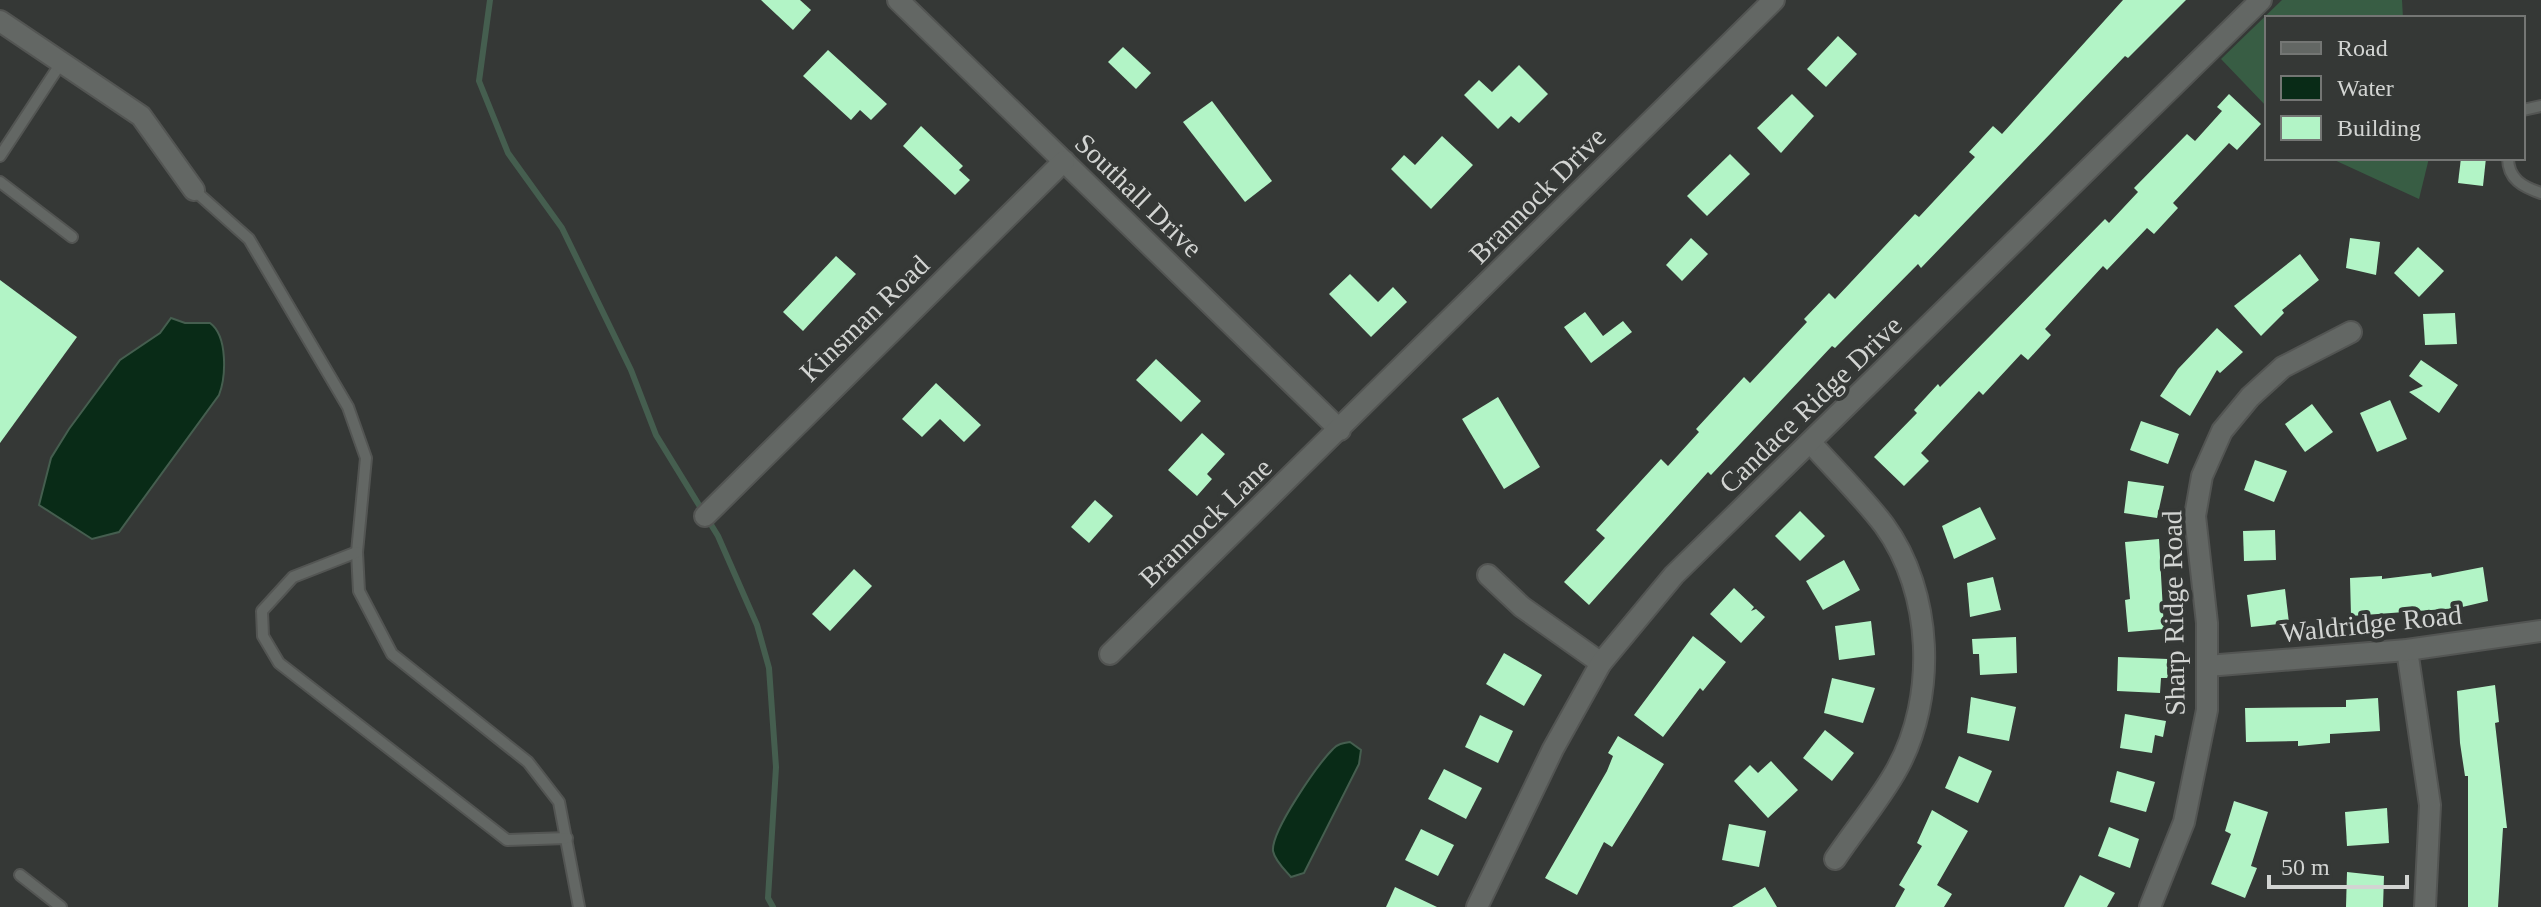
<svg xmlns="http://www.w3.org/2000/svg" width="2541" height="907" font-family="'Times New Roman',serif">
  <rect width="100%" height="100%" fill="#353836"/>
  <g fill="#385d44">
    <polygon points="2282,0 2402,0 2403,18 2267,18 2267,107 2221,59"/>
    <polygon points="2330,158 2429,158 2419,199"/>
  </g>
  <g fill="#092b17" stroke="#455e4f" stroke-width="2">
    <path d="M171,318L185,323H210C228,336 226,377 219,395L119,532L92,539L39,505L51,458L69,429L120,360L160,333Z"/>
    <path d="M1350,742L1361,750L1359,764L1304,873L1291,877C1285,870 1275,861 1273,851C1271,831 1318,764 1333,749C1337,744 1343,743 1350,742Z"/>
  </g>
  <g fill="none" stroke-linecap="round" stroke-linejoin="round">
    <polyline stroke="#455e4f" stroke-width="6" points="490,0 479,81 508,153 562,228 631,370 656,435 718,536 757,625 769,668 776,767 768,898 773,907"/>
  </g>
  <g fill="#b2f4c6">
    <polygon points="761,0 800,0 811,10 793,30"/>
    <polygon points="2123,0 2186,0 2128,58 2125,56 1921,268 1918,264 1835,348 1832,346 1711,475 1708,472 1589,605 1564,582 1605,538 1596,530 1661,459 1668,466 1699,432 1696,429 1744,377 1750,383 1807,322 1804,319 1829,293 1835,299 1915,214 1919,217 1975,157 1969,152 1993,126 2002,134"/>
    <polygon points="1838,36 1857,54 1826,87 1807,69"/>
    <polygon points="1123,47 1151,73 1136,89 1108,62"/>
    <polygon points="828,50 887,104 871,120 860,110 851,120 803,76"/>
    <polygon points="1519,65 1548,94 1519,123 1511,116 1498,129 1464,95 1479,80 1492,92"/>
    <polygon points="1792,94 1814,116 1781,153 1757,128"/>
    <polygon points="2229,94 2261,124 2237,150 2229,143 2173,203 2178,208 2154,234 2147,228 2107,270 2103,266 2045,329 2051,335 2028,360 2021,354 1983,395 1979,391 1921,453 1929,461 1904,486 1874,457 1917,413 1914,410 1938,384 1940,387 2105,219 2109,223 2138,192 2134,188 2187,134 2195,141 2222,111 2217,107"/>
    <polygon points="1212,101 1272,181 1245,202 1183,122"/>
    <polygon points="921,126 963,166 959,170 970,180 955,195 903,146"/>
    <polygon points="1442,136 1473,165 1431,209 1391,169 1404,155 1415,165"/>
    <polygon points="1730,154 1750,174 1707,216 1687,196"/>
    <polygon points="2461,158 2486,158 2483,186 2458,183"/>
    <polygon points="1691,238 1708,254 1682,281 1666,265"/>
    <polygon points="2350,238 2380,242 2376,275 2346,268"/>
    <polygon points="2418,247 2444,271 2419,297 2394,273"/>
    <polygon points="2300,254 2319,280 2282,310 2284,313 2261,336 2234,306"/>
    <polygon points="836,256 856,274 803,331 783,312"/>
    <polygon points="1350,274 1378,302 1393,287 1407,302 1371,337 1329,294"/>
    <polygon points="0,280 77,337 0,443"/>
    <polygon points="1585,312 1603,336 1623,321 1632,332 1591,363 1564,327"/>
    <polygon points="2455,313 2457,344 2425,345 2423,314"/>
    <polygon points="2217,328 2243,352 2220,373 2217,370 2190,416 2160,396 2178,369"/>
    <polygon points="1156,359 1201,401 1181,422 1136,380"/>
    <polygon points="2421,360 2458,385 2439,413 2409,392 2423,386 2409,376"/>
    <polygon points="936,383 981,425 964,442 940,419 922,437 902,419"/>
    <polygon points="1498,397 1540,467 1504,489 1462,419"/>
    <polygon points="2390,400 2407,439 2377,452 2360,413"/>
    <polygon points="2312,404 2333,432 2305,452 2285,424"/>
    <polygon points="2141,421 2179,434 2168,464 2130,450"/>
    <polygon points="1202,433 1225,454 1207,474 1212,479 1197,496 1168,470"/>
    <polygon points="2255,460 2287,471 2274,502 2244,490"/>
    <polygon points="2128,481 2164,486 2157,518 2124,513"/>
    <polygon points="1095,500 1113,516 1089,543 1071,527"/>
    <polygon points="1980,507 1996,539 1954,559 1942,526"/>
    <polygon points="1800,511 1825,536 1800,561 1775,536"/>
    <polygon points="2275,530 2276,560 2244,561 2243,531"/>
    <polygon points="2159,539 2164,629 2128,632 2125,600 2130,599 2125,542"/>
    <polygon points="1844,560 1860,590 1823,610 1806,581"/>
    <polygon points="2483,567 2488,601 2458,608 2351,616 2350,578 2382,576 2382,579 2431,573 2432,577"/>
    <polygon points="854,569 872,586 830,631 812,614"/>
    <polygon points="1993,577 2001,610 1970,617 1967,583"/>
    <polygon points="1734,588 1754,607 1751,611 1756,609 1765,617 1741,643 1710,614"/>
    <polygon points="2285,589 2289,623 2251,627 2247,595"/>
    <polygon points="1871,621 1875,655 1839,660 1835,626"/>
    <polygon points="1693,636 1726,662 1703,691 1700,688 1663,737 1634,715"/>
    <polygon points="2016,637 2017,673 1980,675 1979,654 1973,654 1972,639"/>
    <polygon points="1504,653 1542,675 1524,706 1486,684"/>
    <polygon points="2118,657 2168,659 2168,678 2161,678 2160,693 2117,691"/>
    <polygon points="1832,678 1875,688 1863,723 1824,713"/>
    <polygon points="2495,685 2499,722 2495,723 2507,828 2503,828 2498,907 2468,907 2468,776 2465,776 2460,743 2457,691"/>
    <polygon points="1971,697 2016,707 2009,741 1967,733"/>
    <polygon points="2378,698 2380,731 2330,734 2330,743 2298,746 2298,741 2246,742 2245,708 2346,707 2346,700"/>
    <polygon points="2125,714 2166,721 2163,737 2155,735 2152,753 2120,748"/>
    <polygon points="1480,715 1513,731 1498,763 1465,747"/>
    <polygon points="1825,730 1854,753 1832,781 1803,758"/>
    <polygon points="1618,736 1664,764 1612,847 1604,842 1577,895 1545,878 1607,771 1613,756 1608,753"/>
    <polygon points="1959,756 1992,771 1978,803 1945,788"/>
    <polygon points="1771,761 1798,790 1768,818 1734,781 1750,765 1758,773"/>
    <polygon points="1444,769 1482,788 1466,819 1428,799"/>
    <polygon points="2117,771 2155,782 2146,812 2110,802"/>
    <polygon points="2234,801 2268,812 2251,866 2257,868 2245,898 2211,884 2231,834 2225,831"/>
    <polygon points="2387,808 2389,843 2347,846 2345,812"/>
    <polygon points="1932,810 1968,831 1937,885 1952,894 1944,907 1895,907 1905,889 1899,885 1922,846 1917,843"/>
    <polygon points="1729,824 1766,831 1759,867 1722,860"/>
    <polygon points="2109,827 2139,839 2130,868 2098,856"/>
    <polygon points="1421,829 1454,845 1438,876 1405,860"/>
    <polygon points="2347,872 2384,876 2383,907 2346,907"/>
    <polygon points="2080,875 2115,893 2107,907 2064,907"/>
    <polygon points="1395,887 1437,907 1386,907"/>
    <polygon points="1765,887 1777,907 1732,907"/>
  </g>
  <g fill="none" stroke-linecap="round" stroke-linejoin="round">
    <g stroke="#535553" stroke-width="14">
      <g id="service">
        <polyline points="2523,110 2541,106"/>
        <polyline points="0,156 61,63"/>
        <path d="M2508,158C2508,179 2523,187 2541,193"/>
        <polyline points="0,182 72,237"/>
        <polyline points="194,190 249,239 348,407 366,458 357,552 359,591 392,654 528,762 559,802 579,907"/>
        <polyline points="357,552 293,577 262,611 263,636 279,663 507,840 567,838"/>
        <polyline points="20,875 61,907"/>
      </g>
    </g>
    <g stroke="#535553" stroke-width="24">
      <g id="minor">
        <polyline points="898,0 1340,430"/>
        <polyline points="0,21 141,116 194,190"/>
        <path d="M1811,443C1835,470 1862,496 1884,525C1933,592 1937,697 1897,769C1880,800 1855,829 1835,859"/>
        <polyline points="705,516 1064,161"/>
        <polyline points="1488,575 1522,607 1601,663"/>
        <polyline points="2407,650 2430,805 2425,907"/>
        <polyline points="1110,654 1774,0"/>
        <polyline points="2207,666 2407,650 2541,631"/>
        <polyline points="1477,907 1553,749 1601,663 1674,575 2261,0"/>
        <polyline points="2150,907 2184,822 2207,710 2207,623 2195,516 2202,476 2222,431 2250,397 2283,367 2351,332"/>
      </g>
    </g>
    <use href="#service" stroke="#636764" stroke-width="10"/>
    <use href="#minor" stroke="#636764" stroke-width="20"/>
  </g>
  <g text-anchor="middle" stroke-width="8" stroke-linejoin="round" paint-order="stroke">
    <g font-size="28" fill="#d2d4d2" stroke="#353836">
      <text transform="translate(1139 195) rotate(44)" y="10">Southall Drive</text>
      <text transform="translate(1537 195) rotate(-45)" y="10">Brannock Drive</text>
      <text transform="translate(864 318) rotate(-44)" y="10">Kinsman Road</text>
      <text transform="translate(1810 404) rotate(-44)" y="10">Candace Ridge Drive</text>
      <text transform="translate(1205 522) rotate(-44)" y="10">Brannock Lane</text>
      <text transform="translate(2173 613) rotate(-91)" y="10">Sharp Ridge Road</text>
      <text transform="translate(2371 623) rotate(-6)" y="10">Waldridge Road</text>
    </g>
  </g>
  <rect x="2265" y="16" width="260" height="144" fill="#353836" stroke="#747674" stroke-width="2"/>
  <rect x="2281" y="42" width="40" height="12" fill="#636764" stroke="#747674" stroke-width="2"/>
  <text x="2337" y="56" font-size="24" fill="#d2d4d2">Road</text>
  <rect x="2281" y="76" width="40" height="24" fill="#092b17" stroke="#747674" stroke-width="2"/>
  <text x="2337" y="96" font-size="24" fill="#d2d4d2">Water</text>
  <rect x="2281" y="116" width="40" height="24" fill="#b2f4c6" stroke="#747674" stroke-width="2"/>
  <text x="2337" y="136" font-size="24" fill="#d2d4d2">Building</text>
  <path d="M2269 875v12h138v-12" fill="none" stroke="#d2d4d2" stroke-width="4"/>
  <text x="2281" y="875" font-size="24" fill="#d2d4d2" stroke="#353836" stroke-width="6" paint-order="stroke">50 m</text>
</svg>
